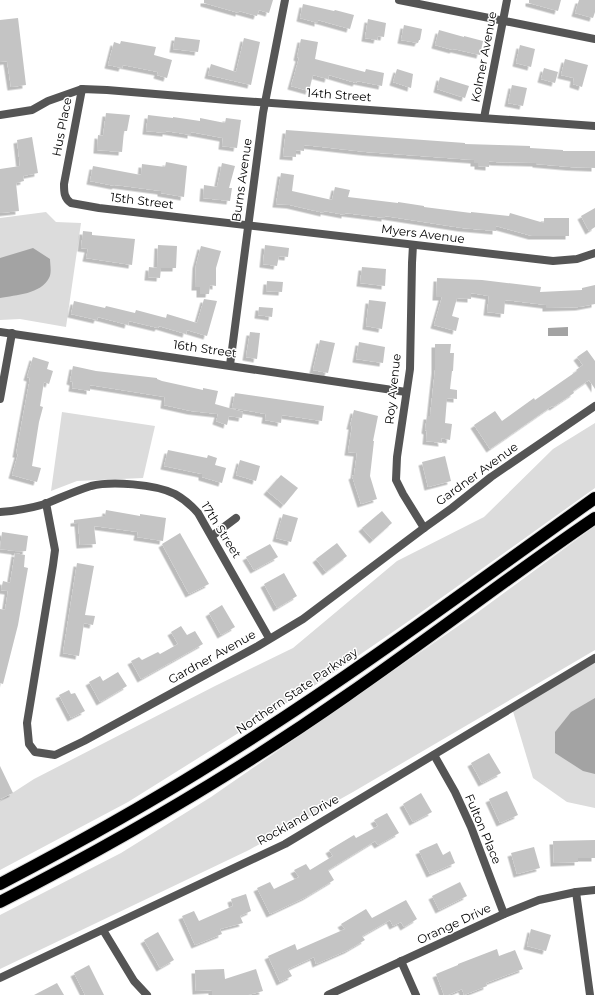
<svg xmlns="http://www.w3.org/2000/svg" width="595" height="995" font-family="Montserrat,sans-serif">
  <defs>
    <filter id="shadow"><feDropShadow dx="-3.5" dy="3.5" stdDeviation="0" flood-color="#0004"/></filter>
  </defs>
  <rect width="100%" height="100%" fill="#fff"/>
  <g fill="#dcdcdc">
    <polygon points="46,212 56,222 81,223 66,327 20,319 0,320 0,218"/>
    <polygon points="62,412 155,426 143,478 77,481 51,491"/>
    <polygon points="595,423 595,488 406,623 320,682 128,802 0,870 0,801 34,779 215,686 293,648 397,561 484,517 553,449"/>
    <polygon points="595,526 595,650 353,792 249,850 0,969 0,915 121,853 211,797 474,615"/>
    <polygon points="595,658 595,808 567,802 533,778 512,708"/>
  </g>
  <g fill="#a3a3a3">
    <path d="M33,248L50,259C50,264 52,273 49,278C41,294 16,295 0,298V258Z"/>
    <polygon points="568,327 568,336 548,336 548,328"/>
    <polygon points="595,698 595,774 583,771 555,753 555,732 571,712"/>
  </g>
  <g fill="#c4c4c4" filter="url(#shadow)">
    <polygon points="204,0 273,0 269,13 259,10 257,16 239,11 239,13 204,3"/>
    <polygon points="529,0 561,0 558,11 529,3"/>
    <polygon points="579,0 595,0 595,12 593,18 575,13"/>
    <polygon points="303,4 334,11 335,10 354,15 350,29 318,20 318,23 300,18"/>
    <polygon points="18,18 26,85 11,87 7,61 0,62 0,20"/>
    <polygon points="368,19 386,23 384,37 378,36 377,40 365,38"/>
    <polygon points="404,25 422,29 420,40 419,40 418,43 401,40"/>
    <polygon points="439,30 464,37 464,36 483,41 480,55 454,49 453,50 435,45"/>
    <polygon points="175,37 200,40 198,52 173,49"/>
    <polygon points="244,38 260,42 251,85 208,75 211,64 236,72"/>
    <polygon points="301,39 318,42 315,59 365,72 366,69 384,73 382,86 357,81 356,83 329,75 328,79 313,75 309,91 291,86 299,58 297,57"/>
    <polygon points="121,41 156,47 154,55 172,60 167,78 157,75 158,72 123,65 122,68 108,65 114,42 120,44"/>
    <polygon points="520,45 535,49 531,67 516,63"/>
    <polygon points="565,59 588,65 582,87 573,84 574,78 561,75"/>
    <polygon points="544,68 558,72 555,83 541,79"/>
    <polygon points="397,69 413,74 411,88 393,82"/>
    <polygon points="440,77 469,86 465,98 437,89"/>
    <polygon points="512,85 527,88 523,106 508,103"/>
    <polygon points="106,113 130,115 127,131 124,131 122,152 97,150 98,135 103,136"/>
    <polygon points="148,115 173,118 173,117 200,121 200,118 225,123 226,118 241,120 237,148 222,146 223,138 191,132 191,135 166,131 166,133 146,131"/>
    <polygon points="286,130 465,143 465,144 530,146 530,148 563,150 563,151 595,151 595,168 570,167 536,164 536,163 495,162 489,161 489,167 478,166 478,163 474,163 474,160 366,152 304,145 304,151 296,150 296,157 283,156"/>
    <polygon points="32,137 38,173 23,176 24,181 16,183 19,211 0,213 0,169 20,166 17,140"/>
    <polygon points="166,162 187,166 184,197 161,193 161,191 116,185 115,186 90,181 93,166 141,175 142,164 165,167"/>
    <polygon points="222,163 235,166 229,188 232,188 230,201 203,198 204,185 217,187"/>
    <polygon points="281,173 294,175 292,191 332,200 335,187 350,190 348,197 398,203 398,202 424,206 424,207 471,213 471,212 509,216 510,213 544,223 544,218 569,218 569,236 532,236 496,226 496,231 462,228 385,216 385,218 345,213 345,215 324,211 324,213 290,205 276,204"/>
    <polygon points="595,208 595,227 589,231 581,216"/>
    <polygon points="83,231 92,232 92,235 135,239 132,265 86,258 88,249 81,248"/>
    <polygon points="158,245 177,246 176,268 157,268 161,268 160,278 148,277 149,267 157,268"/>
    <polygon points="265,245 289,248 288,257 279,256 277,266 263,264"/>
    <polygon points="201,246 221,251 216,268 216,286 210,285 209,294 200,294 200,287 195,287 196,265"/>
    <polygon points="362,267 386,269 385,286 360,283"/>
    <polygon points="437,278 482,280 541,287 540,292 582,290 582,288 595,285 595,304 579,307 546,308 546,305 505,300 504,314 487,312 489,296 471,293 471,299 457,298 452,316 459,318 456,331 434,325 442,297 436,297"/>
    <polygon points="267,281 283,282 282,292 266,291"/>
    <polygon points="204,299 217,301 207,336 187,330 186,334 159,326 158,328 129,321 128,325 98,317 97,320 71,314 74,301 105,308 106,306 135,313 136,310 166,318 167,314 197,323"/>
    <polygon points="369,300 386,302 382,329 366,326"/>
    <polygon points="259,307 273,308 272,317 258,315"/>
    <polygon points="250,332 260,333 257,359 246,357"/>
    <polygon points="320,340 335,343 328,373 313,370"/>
    <polygon points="359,342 385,347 383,363 356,359"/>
    <polygon points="435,344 451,344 450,353 454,353 453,371 452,371 450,389 457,390 457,399 447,398 445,423 452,424 450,440 441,438 442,443 426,441 427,431 425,430 427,416 430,416 435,370"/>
    <polygon points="587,350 595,361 595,389 589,380 573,391 574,393 553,407 552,406 490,449 474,425 495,411 502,421 534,398 535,400 577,371 576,370 583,365 577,357"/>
    <polygon points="33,357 49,362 47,369 53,371 49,384 44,382 40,406 43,407 39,422 32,466 41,468 37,482 12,475 18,454 16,454 22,421 30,378 27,377"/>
    <polygon points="73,366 96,371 157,378 157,379 162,381 203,390 203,388 218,391 215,404 243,412 242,418 229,416 227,425 216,421 218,414 191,411 164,405 165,397 90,385 90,391 72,388 73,382 70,381"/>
    <polygon points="235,393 324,406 322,421 282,415 281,423 265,420 266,414 232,408"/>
    <polygon points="354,410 378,416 373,441 374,441 370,476 377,499 361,504 352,476 354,475 357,453 348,452 352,426 350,426"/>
    <polygon points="168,450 207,458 208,455 217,458 215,465 226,468 222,483 202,477 202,474 164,466"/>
    <polygon points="445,456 451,481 428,487 422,462"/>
    <polygon points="240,460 260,466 256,481 236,475"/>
    <polygon points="281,475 298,488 284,505 267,491"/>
    <polygon points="106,510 140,516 140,514 166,518 163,541 137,537 138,532 94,526 96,544 80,545 78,523 74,523 74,520 105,516"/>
    <polygon points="382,511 392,523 373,540 362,528"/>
    <polygon points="283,514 298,518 291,542 276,538"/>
    <polygon points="2,532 28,536 26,551 15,552 15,551 0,549"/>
    <polygon points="180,533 209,584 189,594 162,544"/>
    <polygon points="337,543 347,556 326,572 316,559"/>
    <polygon points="270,544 278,557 254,570 246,557"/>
    <polygon points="15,553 25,555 24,567 28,568 18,625 3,684 0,683 0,609 5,610 8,591 1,590 3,581 10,583"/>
    <polygon points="77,563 94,566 85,615 95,616 93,625 84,623 79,656 63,653"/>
    <polygon points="284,573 297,596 277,608 264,584"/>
    <polygon points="222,605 235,627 221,635 209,613"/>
    <polygon points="181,626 187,635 195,631 203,644 141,679 131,661 139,657 142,660 158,652 160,654 178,644 171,632"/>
    <polygon points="118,672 127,686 100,702 89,682 100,676 103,681"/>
    <polygon points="69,690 71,694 75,693 85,711 71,718 59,695"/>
    <polygon points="489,753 501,773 482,783 471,763"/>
    <polygon points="0,766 13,793 0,799"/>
    <polygon points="507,791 518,815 500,823 489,799"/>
    <polygon points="421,793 432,812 413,822 403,804"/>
    <polygon points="387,813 399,833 378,845 375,841 328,870 334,880 306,897 270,914 257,888 270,882 274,889 299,877 294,870 306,864 310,870 333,856 329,850 354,835 356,838 378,826 374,820"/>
    <polygon points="595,840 595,858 578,858 578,862 554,863 553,841"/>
    <polygon points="437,843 443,855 450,851 455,863 430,874 419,851"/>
    <polygon points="534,847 540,868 517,874 511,853"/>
    <polygon points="460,882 467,896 439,910 432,896"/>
    <polygon points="246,894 251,911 240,916 243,923 220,929 222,934 195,945 182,916 194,911 199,921 233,906 231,899"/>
    <polygon points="406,900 417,919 404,927 401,922 393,926 390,920 362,936 365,940 348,950 316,964 314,957 288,969 292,976 280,982 268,956 295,944 297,950 345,929 341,924 366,909 372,918"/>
    <polygon points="531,929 551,935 546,951 527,946"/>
    <polygon points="158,932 174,960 160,968 144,940"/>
    <polygon points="497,949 499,956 515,950 523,969 486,983 487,986 464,995 462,989 448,995 444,995 436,974 458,965 458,964"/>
    <polygon points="89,965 104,995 85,995 74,973"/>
    <polygon points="224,969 225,979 256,969 263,991 248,995 212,995 212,990 196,991 195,970"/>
    <polygon points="57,983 64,995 34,995"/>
  </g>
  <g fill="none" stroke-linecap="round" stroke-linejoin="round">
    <g stroke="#dbdbdb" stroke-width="14">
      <g id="motorway">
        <path d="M0,884C80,842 159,798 235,749C359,671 476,583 595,498"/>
        <path d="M0,902C119,841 236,773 346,696C430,638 511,575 595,518"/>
      </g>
    </g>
    <g stroke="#555" stroke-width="8">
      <polyline points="399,0 595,39"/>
      <path d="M82,89L64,184C64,192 64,198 71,203L99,208L553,261L577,259L595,253"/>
      <polyline points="0,115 32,110 48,101 82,89 107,90 228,100 595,126"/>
      <polyline points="484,118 507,0"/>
      <polyline points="413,245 412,263 410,369 397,457 396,480 403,494 424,528"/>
      <polyline points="0,332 406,392"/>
      <polyline points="230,365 263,113 285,0"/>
      <polyline points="0,399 12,333"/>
      <polyline points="46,503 55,550 53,565 27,723 29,744 35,752 55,755 84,741 258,646 303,619 424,528 452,508 491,477 595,406"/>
      <path d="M0,512C14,511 31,508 45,504C60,498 75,491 91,486C111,481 155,484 175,494C184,499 191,505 198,513L269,638"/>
      <polyline points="212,536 236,518"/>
      <polyline points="434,755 455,792 471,827 504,914"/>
      <polyline points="576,892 590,995"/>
      <polyline points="103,930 134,981 147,995"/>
      <polyline points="401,961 416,995"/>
      <polyline points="0,978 285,844 595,658"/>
      <polyline points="328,995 504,914 539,900 576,892 595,890"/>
    </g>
    <use href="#motorway" stroke="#000" stroke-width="12"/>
  </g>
  <g text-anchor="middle" stroke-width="3" stroke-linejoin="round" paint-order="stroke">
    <g font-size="12" fill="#000" stroke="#fff">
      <text transform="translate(484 57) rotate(-79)" y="4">Kolmer Avenue</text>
      <text transform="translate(339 95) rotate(4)" y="4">14th Street</text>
      <text transform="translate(62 127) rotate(-79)" y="4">Hus Place</text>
      <text transform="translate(242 180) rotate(-82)" y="4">Burns Avenue</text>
      <text transform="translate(142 201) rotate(7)" y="4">15th Street</text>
      <text transform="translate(423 234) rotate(7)" y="4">Myers Avenue</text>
      <text transform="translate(205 349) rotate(8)" y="4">16th Street</text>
      <text transform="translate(393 389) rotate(-84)" y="4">Roy Avenue</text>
      <text transform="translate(477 474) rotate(-36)" y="4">Gardner Avenue</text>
      <text transform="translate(221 530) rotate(58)" y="4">17th Street</text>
      <text transform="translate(212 657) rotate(-29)" y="4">Gardner Avenue</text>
      <text transform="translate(297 691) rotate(-34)" y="4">Northern State Parkway</text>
      <text transform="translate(298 820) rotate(-29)" y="4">Rockland Drive</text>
      <text transform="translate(483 829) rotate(67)" y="4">Fulton Place</text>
      <text transform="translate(454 924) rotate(-25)" y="4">Orange Drive</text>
    </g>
  </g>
</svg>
